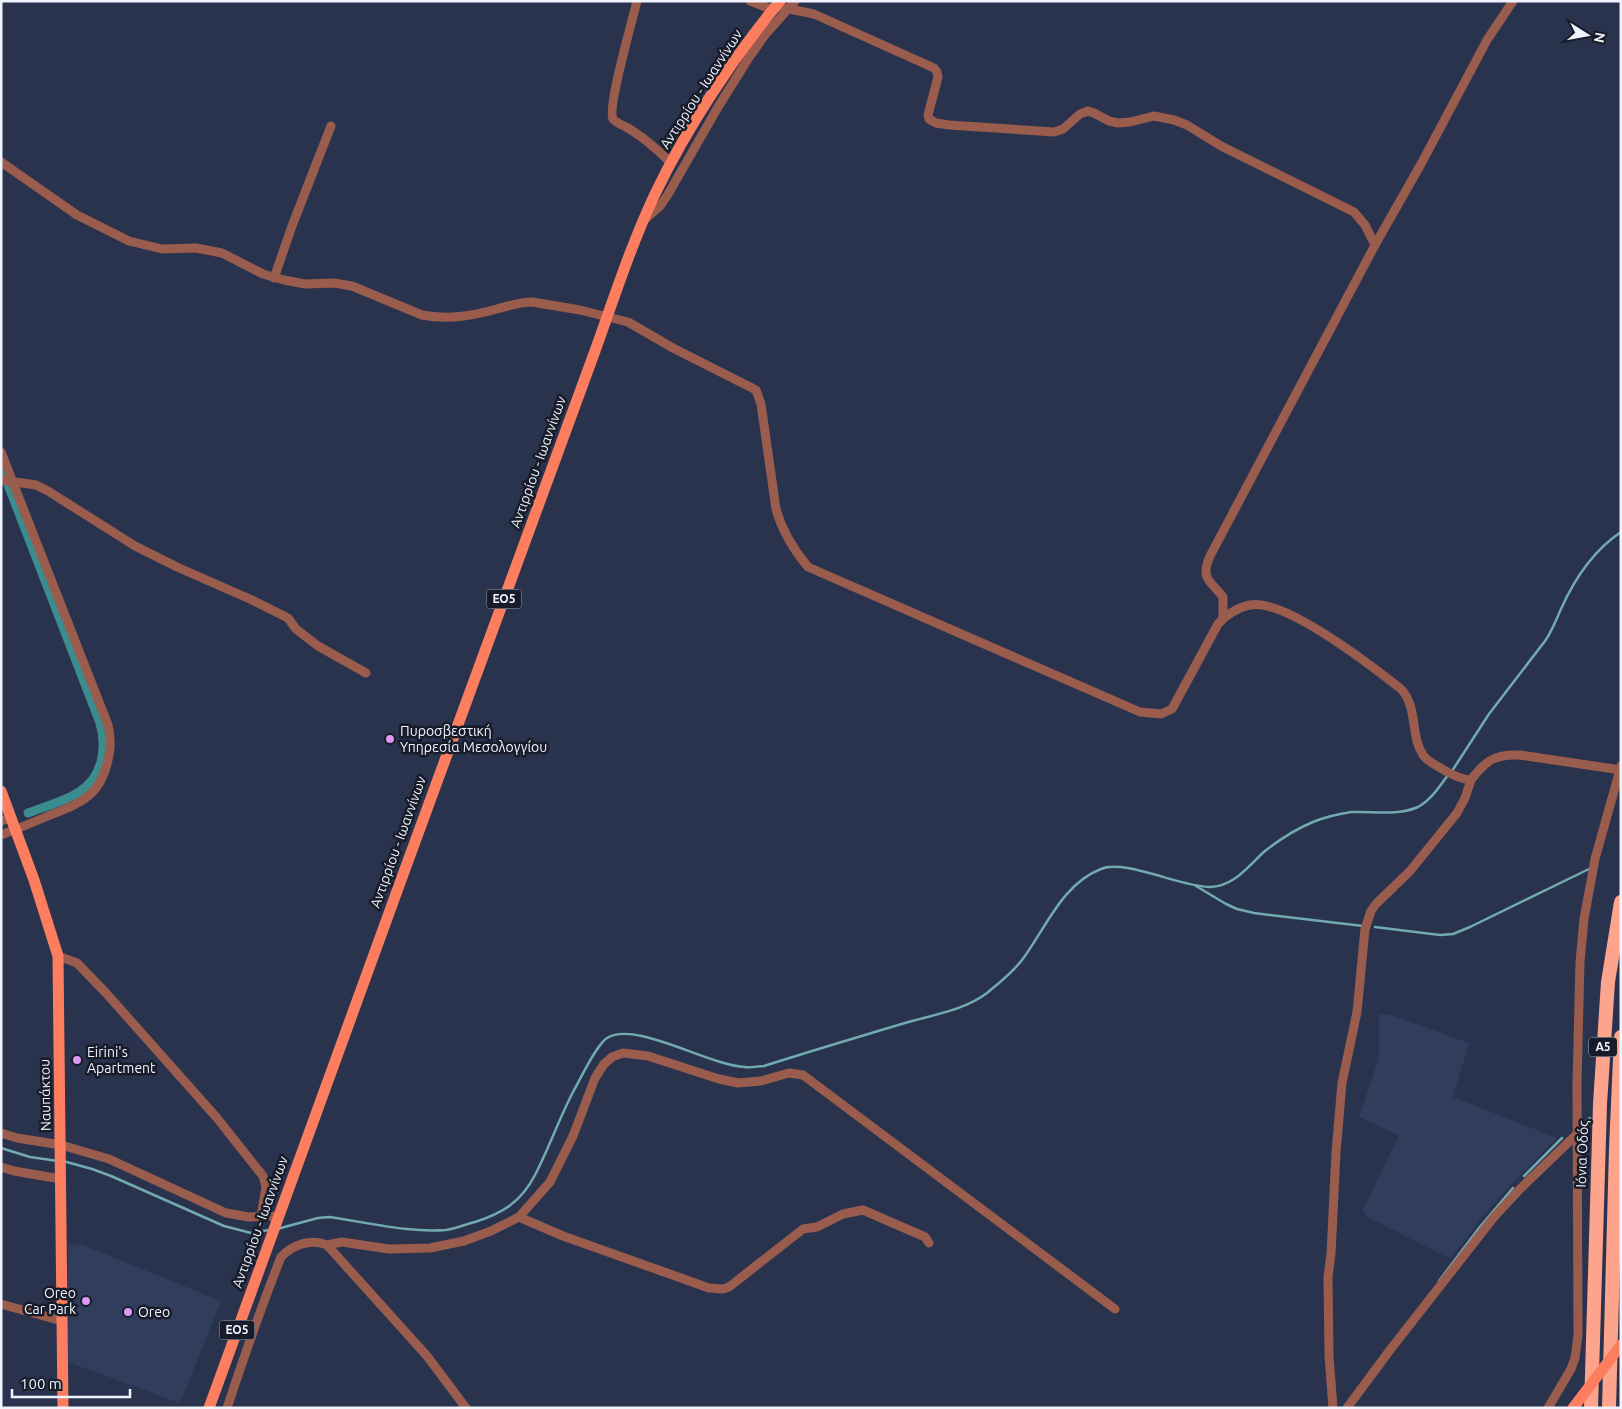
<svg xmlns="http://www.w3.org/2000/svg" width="1622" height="1409" font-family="Ubuntu,sans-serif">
  <rect width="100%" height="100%" fill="#2a334e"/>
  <g fill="#313d5d">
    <polygon points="1388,1014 1469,1043 1453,1097 1557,1138 1506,1190 1480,1220 1450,1259 1366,1216 1363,1210 1399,1135 1359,1117 1379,1057 1379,1015"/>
    <polygon points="68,1244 83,1245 221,1301 180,1403 68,1362"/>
  </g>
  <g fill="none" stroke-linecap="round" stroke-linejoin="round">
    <g stroke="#71abb1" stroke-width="2.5">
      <path d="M1452,771L1489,714L1545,641C1552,631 1556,620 1561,609C1574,580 1594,550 1621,532"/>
      <polyline points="1196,886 1226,904 1237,909 1254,913 1363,926"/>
      <polyline points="1375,927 1440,935 1453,934 1470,927 1589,869"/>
      <polyline points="1586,1121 1590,1118"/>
      <polyline points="1,1148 30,1157 58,1161"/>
      <polyline points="63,1161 92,1169 111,1176 224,1226 251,1233 269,1230"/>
      <polyline points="1524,1176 1562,1138"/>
      <path d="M277,1229L318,1218L329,1217C366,1222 409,1233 446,1230C455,1229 466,1224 475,1222C503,1213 521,1202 535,1175C549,1148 559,1119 573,1092C580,1080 596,1045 607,1038C635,1020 710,1066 745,1067C751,1068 758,1066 764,1066C811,1051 858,1037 905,1023C932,1015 965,1010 987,993C999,983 1012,973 1022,960C1046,928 1062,884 1101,869C1125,859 1181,887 1210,887C1234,887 1249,865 1265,851C1279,840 1296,829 1313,822C1325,817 1338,814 1351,812C1373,811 1398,816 1418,807C1431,800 1440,786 1448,775"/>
      <polyline points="1439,1281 1479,1228 1513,1188"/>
    </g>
    <g stroke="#3b8c8f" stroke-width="9">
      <polyline points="1,467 4,473"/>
      <path d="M7,482L100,723C107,748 103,777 79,792C64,802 45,806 28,813"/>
    </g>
    <g stroke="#9a5c4c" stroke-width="9">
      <path d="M637,1C633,18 607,108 613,119C615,122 622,125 626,127C644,137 657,149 671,163"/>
      <polyline points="750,1 773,10"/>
      <polyline points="775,6 814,14 934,68 937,72 938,77 928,115 929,119 936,123 949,125 1054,132 1063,129 1080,114 1088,111 1094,113 1109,121 1118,123 1130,122 1154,116 1174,120 1187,125 1221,146 1354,212 1365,225 1375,245"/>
      <path d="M1,162L77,215L129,241L162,249L196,248L222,253L263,274L284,280L305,284L334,283L352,286L422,315C448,320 472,316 497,309C509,306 519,302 532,302L580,310L628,322L673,348L756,390L761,404L776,509C782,531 793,549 808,567L1140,712L1161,714L1172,709L1218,624C1225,616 1238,607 1250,605C1285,598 1373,667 1401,689C1418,707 1410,735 1423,755C1428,762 1436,765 1442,769C1452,775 1460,779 1471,780C1486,760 1495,754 1520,755L1621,770"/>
      <polyline points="644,220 660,206 667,196 718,107 748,59 765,35 795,1"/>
      <polyline points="274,278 292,226 331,126"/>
      <path d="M1,452L108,725C111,737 111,748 108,760C100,797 80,803 48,816C32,823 17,829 1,835"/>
      <polyline points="1,480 36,485 48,491 135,546 177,567 252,600 288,618 296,629 318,646 366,673"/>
      <path d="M1223,618V597C1210,580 1200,579 1210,556L1375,245L1421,164L1487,40L1513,1"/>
      <polyline points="1,821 11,818"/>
      <polyline points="58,956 77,963 106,993 217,1118 263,1176 266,1187 261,1217"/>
      <polyline points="1,1133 17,1138 61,1145 109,1159 226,1213 249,1217 277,1216"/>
      <polyline points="1,1167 14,1171 61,1179"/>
      <polyline points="519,1217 563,1236 709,1288 723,1289 729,1287 803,1229 817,1227 843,1214 863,1210 925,1237 929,1243"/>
      <polyline points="327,1245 342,1242 389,1249 430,1248 464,1241 491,1231 519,1217 550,1182 573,1136 595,1078 604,1064 612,1057 623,1053 648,1056 719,1079 738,1083 761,1081 789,1073 803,1075 1115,1309"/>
      <polyline points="1,1304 62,1321"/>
      <path d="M227,1408C244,1357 261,1307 281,1257C292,1245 311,1238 327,1245L427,1356L466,1408"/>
      <polyline points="1333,1408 1329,1356 1328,1277 1331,1254 1336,1152 1342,1083 1357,1012 1365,929 1371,911 1376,904 1410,871 1457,813 1465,798 1471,780"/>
      <polyline points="1347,1408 1390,1350 1494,1217 1521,1188 1577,1134"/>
      <polyline points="1548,1408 1571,1369 1575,1358 1578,1335 1577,1084 1580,962 1584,919 1595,859 1621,766"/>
    </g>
    <g stroke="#fc7e5e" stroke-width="11">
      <polyline points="1,791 34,880 58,956 63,1408"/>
      <path d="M209,1408C304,1141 403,876 500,610C532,524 563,437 595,351C614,298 631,245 655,194C687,127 733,58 780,1"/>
    </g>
    <g stroke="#fea38c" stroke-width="14">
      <polyline points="1591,1408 1600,1104 1608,982 1621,902"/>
      <polyline points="1609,1408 1616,1148 1621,1037"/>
    </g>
    <polyline stroke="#fc7e5e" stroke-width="11" points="1573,1408 1621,1345"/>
  </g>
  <g fill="#dd99f3" stroke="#171c28" stroke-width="2">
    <circle cx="390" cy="739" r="5"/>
    <circle cx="77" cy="1060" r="5"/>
    <circle cx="86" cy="1301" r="5"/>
    <circle cx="128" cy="1312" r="5"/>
  </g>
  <g text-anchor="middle" stroke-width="5" stroke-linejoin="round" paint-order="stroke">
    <g fill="#171c28" stroke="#afb3be" stroke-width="1">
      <rect x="486.5" y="589.5" width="35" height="19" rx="4"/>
      <rect x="1589" y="1037.5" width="28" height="19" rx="4"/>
      <rect x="219.5" y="1320.5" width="35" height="19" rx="4"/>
    </g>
    <g font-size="12" font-weight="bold" fill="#f0f4ff">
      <text x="504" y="603">ΕΟ5</text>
      <text x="1603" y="1051">Α5</text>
      <text x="237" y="1334">ΕΟ5</text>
    </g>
    <g font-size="14" fill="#f0f4ff" stroke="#171c28">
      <text transform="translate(701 89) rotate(-57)" y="5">Αντιρρίου - Ιωαννίνων</text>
      <text transform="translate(538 462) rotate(-70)" y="5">Αντιρρίου - Ιωαννίνων</text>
      <text transform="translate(398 842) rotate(-70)" y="5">Αντιρρίου - Ιωαννίνων</text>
      <text transform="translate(45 1095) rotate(-91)" y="5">Ναυπάκτου</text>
      <text transform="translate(1582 1154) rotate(-88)" y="5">Ιόνια Οδός</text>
      <text transform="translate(260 1222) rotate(-70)" y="5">Αντιρρίου - Ιωαννίνων</text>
    </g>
    <g font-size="14" fill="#f0f4ff" stroke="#171c28" text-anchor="start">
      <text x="400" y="736">Πυροσβεστική<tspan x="400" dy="16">Υπηρεσία Μεσολογγίου</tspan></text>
      <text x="87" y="1057">Eirini's<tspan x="87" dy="16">Apartment</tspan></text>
      <text x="76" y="1298" text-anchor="end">Oreo<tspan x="76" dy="16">Car Park</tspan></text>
      <text x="138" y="1317">Oreo</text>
    </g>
  </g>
  <rect width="1622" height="1409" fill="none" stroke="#f0f4ff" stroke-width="5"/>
  <g transform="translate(1587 35) rotate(101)" stroke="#171c28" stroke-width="4" paint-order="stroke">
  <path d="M0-4L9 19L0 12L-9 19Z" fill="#f0f4ff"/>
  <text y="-8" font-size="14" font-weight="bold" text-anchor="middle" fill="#f0f4ff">N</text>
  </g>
  <path d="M12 1389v8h118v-8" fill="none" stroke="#f0f4ff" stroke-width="2.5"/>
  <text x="20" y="1389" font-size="15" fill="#f0f4ff" stroke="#171c28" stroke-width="4" paint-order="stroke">100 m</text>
</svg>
